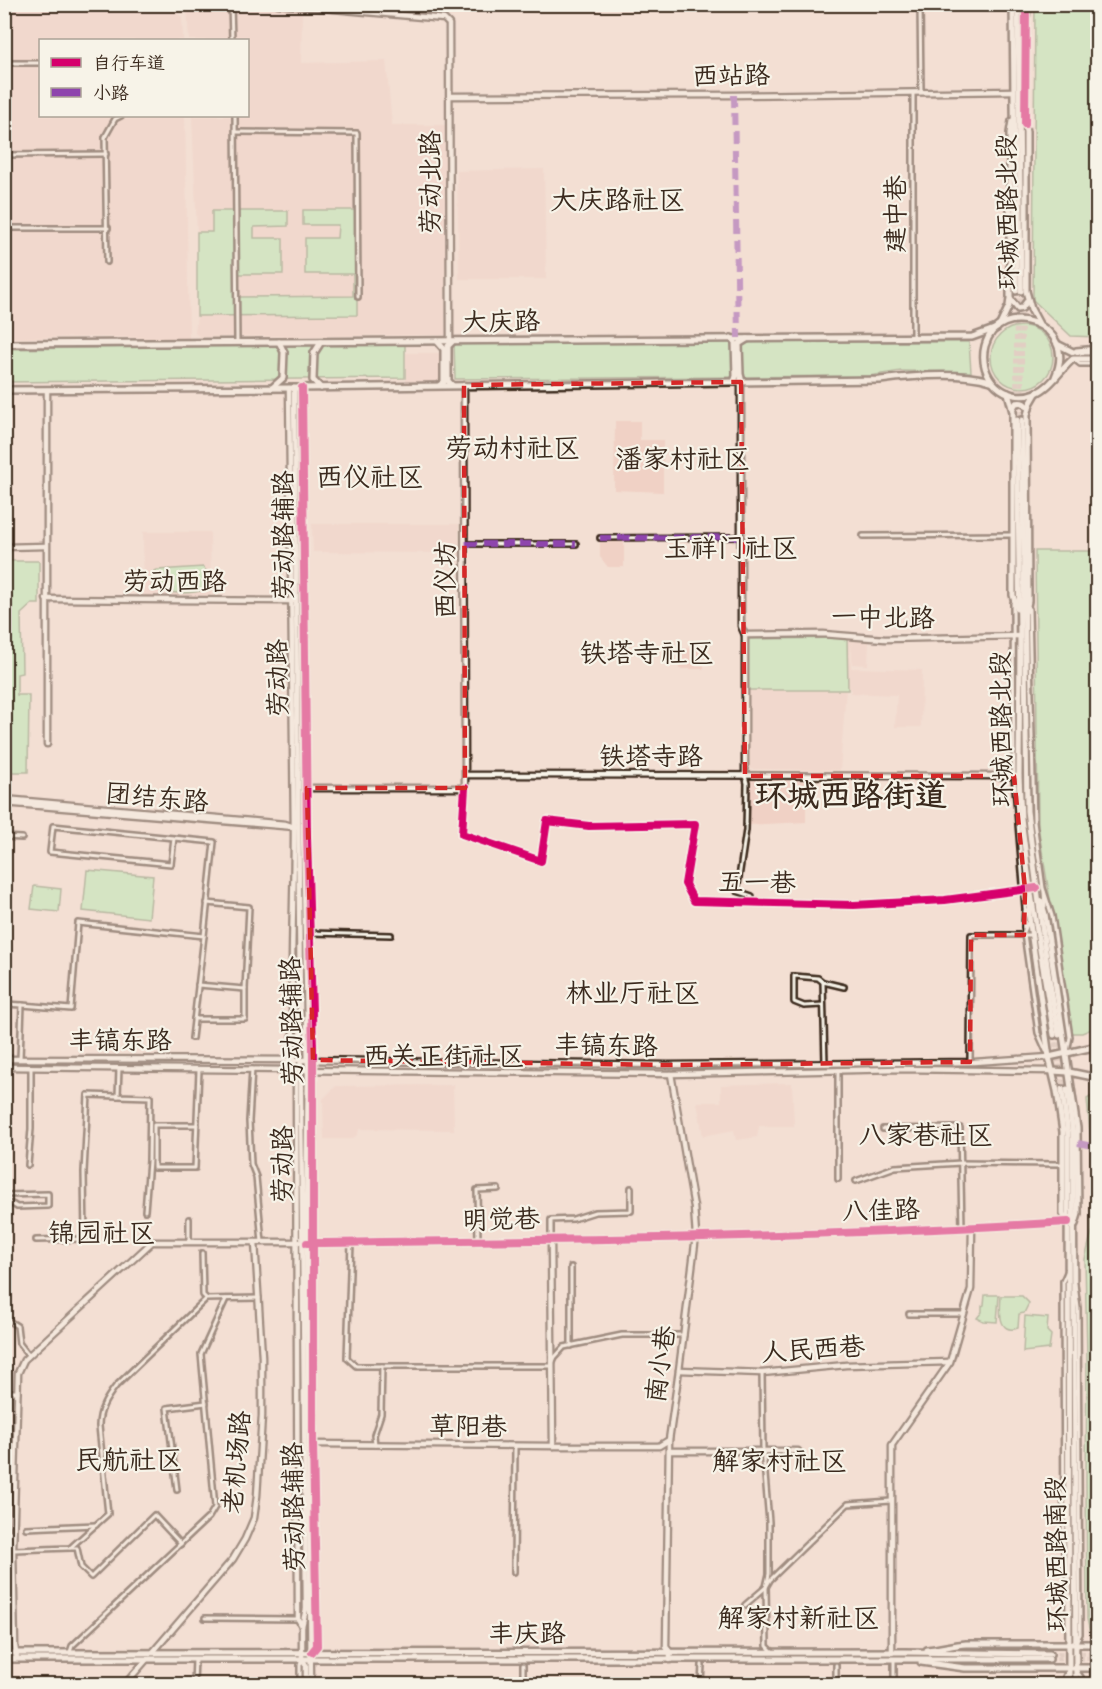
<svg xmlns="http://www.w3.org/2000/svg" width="1102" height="1689" font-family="Caveat,'LXGW WenKai TC',sans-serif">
  <rect width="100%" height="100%" fill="#f3dfd3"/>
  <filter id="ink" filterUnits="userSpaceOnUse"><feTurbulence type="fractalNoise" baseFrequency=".0167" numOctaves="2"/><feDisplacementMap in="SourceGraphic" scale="12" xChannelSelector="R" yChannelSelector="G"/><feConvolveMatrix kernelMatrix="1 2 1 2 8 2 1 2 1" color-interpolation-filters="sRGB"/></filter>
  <g filter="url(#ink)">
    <g fill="#f0d1c5">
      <polygon points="4,5 170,5 182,18 183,40 40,40 40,116 185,116 189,339 110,337 5,338"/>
      <polygon points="187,5 240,5 302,10 301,63 386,61 392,125 445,125 445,335 200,337 195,333 197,316 197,232 192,116 248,116 248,40 189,40"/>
      <polygon points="544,169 546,279 459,279 457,171"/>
      <polygon points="406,353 440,353 440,383 406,384"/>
      <polygon points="615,421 640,421 640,440 663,440 663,492 614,490"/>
      <polygon points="312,524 459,524 459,553 313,552"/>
      <polygon points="143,532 210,532 211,597 144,597"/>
      <polygon points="600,542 624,542 624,567 608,567 600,557"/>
      <polygon points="851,638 851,668 922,670 921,727 895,727 897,695 851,693 851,688 846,688 840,770 748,769 748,639"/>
      <polygon points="852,638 869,639 868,665 852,664"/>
      <polygon points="679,648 704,649 704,669 679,669"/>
      <polygon points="748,780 816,781 816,802 806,803 806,822 747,825"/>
      <polygon points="792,1083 794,1126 759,1126 757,1137 736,1140 734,1130 703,1136 697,1102 721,1102 721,1085"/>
      <polygon points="453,1085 454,1130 359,1129 358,1134 352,1139 324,1139 323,1099 336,1086"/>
    </g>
    <g fill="#b1ecb0" stroke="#768b67" stroke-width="1.5">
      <polygon points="1035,5 1097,5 1097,337 1071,336 1033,300"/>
      <polygon points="303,210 357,210 357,315 197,316 197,232 212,232 212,211 288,211 288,226 254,227 254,238 283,238 283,274 239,274 239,297 353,296 353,274 305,274 305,238 337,238 338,225 303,225"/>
      <circle cx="1022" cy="357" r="31"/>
      <polygon points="732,340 740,342 969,342 971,372 901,371 869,376 455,379 454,343"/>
      <polygon points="405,344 405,378 5,382 4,349"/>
      <polygon points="1035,551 1097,551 1098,997 1095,999 1092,1029 1082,1033 1072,1033 1038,826"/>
      <polygon points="4,552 11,552 11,561 39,561 39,604 32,604 21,614 22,673 17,674 17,695 29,695 28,772 10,772 8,785 5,786"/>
      <path d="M203,567L208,573L207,589C190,595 168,594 152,588V572L157,570Z"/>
      <polygon points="847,638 848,690 748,690 748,639"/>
      <polygon points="87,870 153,876 149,918 83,911"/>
      <polygon points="34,886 61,889 59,912 31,909"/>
      <polygon points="1097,1093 1098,1093 1097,1639 1095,1638 1090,1633 1087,1619 1086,1480 1087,1356 1085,1259 1092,1231 1091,1144 1087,1099"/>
      <polygon points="985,1295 999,1295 997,1322 983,1321 977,1318 982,1312 982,1306 984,1305"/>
      <path d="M1001,1296H1022L1029,1303L1024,1313L1019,1314L1018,1328C997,1335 1000,1309 1001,1296Z"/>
      <polygon points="1025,1316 1048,1318 1047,1331 1051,1335 1049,1349 1023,1352"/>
    </g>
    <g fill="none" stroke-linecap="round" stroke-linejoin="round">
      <g stroke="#cebbaf" stroke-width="5" stroke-dasharray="5 2.5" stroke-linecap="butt">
        <polyline points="1016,291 1017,420"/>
        <polyline points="1021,291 1022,420"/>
        <polyline points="1054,1035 1062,1089"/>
        <polyline points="1059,1035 1067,1089"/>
        <polyline points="1050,1654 1096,1653"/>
        <polyline points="1049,1659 1096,1658"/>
      </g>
      <g stroke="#3b2a1e" stroke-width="8">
        <g id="minor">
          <polyline points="231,4 232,40"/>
          <polyline points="920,4 921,91"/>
          <polyline points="1027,18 1030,4"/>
          <polyline points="4,63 40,63"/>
          <polyline points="913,93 913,337"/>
          <polyline points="1025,113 1026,4"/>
          <polyline points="235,116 237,342"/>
          <polyline points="236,132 357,133 358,297"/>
          <polyline points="4,155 106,154"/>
          <polyline points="4,228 108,228"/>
          <polyline points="107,262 105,137 115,119 121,116"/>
          <polyline points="1076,350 1098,348"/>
          <polyline points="1075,360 1080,364 1098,364"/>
          <polyline points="863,536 1013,535"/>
          <polyline points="600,538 740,537"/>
          <polyline points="465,544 576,544"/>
          <polyline points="1013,603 1014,776 1025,908 1028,916"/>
          <polyline points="1029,609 1034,822 1043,888 1052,916 1070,1037 1067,1052"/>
          <polyline points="745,776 747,783 746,830 737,891 752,896 752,903"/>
          <polyline points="465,788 462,834 541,861 547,821 589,826 695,824 685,884 694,901 854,905 945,900 1030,888"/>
          <polyline points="4,837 22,838"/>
          <polyline points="174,838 171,864 50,852 53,826 214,842 204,936"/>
          <polyline points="1044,892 1045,906"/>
          <polyline points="1024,927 1025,910"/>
          <polyline points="1024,932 1028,922"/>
          <polyline points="310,933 391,935"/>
          <polyline points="1024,934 1038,1033 1046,1051"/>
          <polyline points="823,982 818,978 794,976 794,1002 804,1006 823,1005"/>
          <polyline points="198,985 245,989 249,907 207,903"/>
          <polyline points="4,1004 22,1005 20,1059"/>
          <polyline points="22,1005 71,1009 78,923 204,936 192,1038"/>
          <polyline points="194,1019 245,1019 245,989"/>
          <polyline points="970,1062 971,935 1031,935"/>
          <polyline points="825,1064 823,982 844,987"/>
          <polyline points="119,1068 118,1096 150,1097 149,1161 145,1211"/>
          <polyline points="252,1069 249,1121 251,1164 256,1177 262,1242"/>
          <polyline points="838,1070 838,1179"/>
          <polyline points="197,1125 154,1125 154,1168 195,1168 199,1070"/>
          <polyline points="883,1129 960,1128 962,1228"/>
          <polyline points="28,1165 31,1129 31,1067"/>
          <polyline points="856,1181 895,1167 961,1163 1062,1164"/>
          <polyline points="4,1195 48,1194 48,1206 17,1207 12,1204 4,1204"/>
          <polyline points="189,1219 189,1242"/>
          <polyline points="36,1240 85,1239 84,1172 88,1095 118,1096"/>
          <polyline points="551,1240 551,1220 573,1219 595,1212 631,1211 631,1188"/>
          <polyline points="478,1241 477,1190 498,1189"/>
          <polyline points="351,1243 347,1358 356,1366 551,1366 555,1357 564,1347 622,1335 684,1335"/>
          <polyline points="202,1253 203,1295 206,1298"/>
          <polyline points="571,1267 571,1346"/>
          <polyline points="1067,1272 1063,1281 1064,1564 1067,1570"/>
          <polyline points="1075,1284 1078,1308 1080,1634 1077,1640"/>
          <polyline points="909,1314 963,1314"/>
          <polyline points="4,1318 17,1326 19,1343 29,1356"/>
          <polyline points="762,1373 763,1451 769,1522 769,1574 766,1587 767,1646 772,1651"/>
          <polyline points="4,1392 18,1392"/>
          <polyline points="375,1445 374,1435 381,1414 382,1366"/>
          <polyline points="177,1490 167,1408 206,1403"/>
          <polyline points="26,1528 96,1525"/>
          <polyline points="4,1532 14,1532"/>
          <polyline points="70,1548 77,1548 81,1567 91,1577 154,1515 181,1544"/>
          <path d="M14,1550L70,1548L108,1514L99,1426C99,1410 106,1399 116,1386L206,1299L259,1298"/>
          <polyline points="514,1572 515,1446"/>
          <polyline points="4,1595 14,1595"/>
          <polyline points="745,1605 766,1587 770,1580 848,1504 891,1501"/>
          <polyline points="205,1618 298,1619"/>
          <polyline points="70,1652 72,1646 209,1517 215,1507 201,1354 226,1299"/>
          <polyline points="836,1665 836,1684"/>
          <polyline points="1076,1670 1081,1677 1081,1684"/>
          <polyline points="194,1684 195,1659"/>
          <polyline points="300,1684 300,1665 302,1659"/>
          <polyline points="523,1684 523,1665"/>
          <polyline points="701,1684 702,1665"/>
          <polyline points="894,1684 894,1659"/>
          <polyline points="1065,1684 1065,1677 1068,1670"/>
        </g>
      </g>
      <g stroke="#3b2a1e" stroke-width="9">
        <g id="tertiary">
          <polyline points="278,4 444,19 449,24 450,341"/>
          <polyline points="450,96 734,95 1014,91"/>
          <polyline points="741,382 741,626 745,635 745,776"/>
          <path d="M289,388C292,537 293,685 294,833C294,916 288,999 296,1082L298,1619L302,1626"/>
          <polyline points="302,388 307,836 313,1047 313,1444 317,1646 312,1652"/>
          <polyline points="4,547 46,546"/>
          <polyline points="46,599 292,601"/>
          <polyline points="745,635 823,634 885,639 1020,636"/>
          <polyline points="47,744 47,390"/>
          <polyline points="466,775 1019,776"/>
          <polyline points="304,788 465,788 464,385"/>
          <polyline points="4,799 285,824 291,826"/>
          <polyline points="4,803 295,827"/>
          <path d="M307,1243C560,1240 815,1238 1068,1222"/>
          <polyline points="679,1370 762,1373 846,1365 949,1362"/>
          <polyline points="313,1444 553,1446 551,1240"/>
          <polyline points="553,1446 659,1446 669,1440"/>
          <polyline points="670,1451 798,1451"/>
          <polyline points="153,1652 233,1559 245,1539 254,1518 257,1496 262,1416 262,1357 255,1242"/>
          <polyline points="892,1653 892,1445 950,1362 971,1289 972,1228"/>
          <polyline points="17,1659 15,1646 13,1550 18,1373 24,1360 152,1242 299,1242"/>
          <polyline points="670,1660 670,1652 666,1647 669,1440 679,1370 696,1236 694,1207 671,1074"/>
          <polyline points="125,1684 147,1659"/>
        </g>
      </g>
      <g stroke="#3b2a1e" stroke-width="9">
        <g id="secondary">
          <polyline points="294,388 306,1609 302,1626 302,1659 306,1665 306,1684"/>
          <polyline points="299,388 303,828 308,1069 306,1213 311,1684"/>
          <polyline points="4,1059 306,1060 669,1065 974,1062 1049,1057"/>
          <polyline points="4,1067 671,1074 900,1069 1052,1071"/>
        </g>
      </g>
      <g stroke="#3b2a1e" stroke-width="10">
        <g id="primary">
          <polyline points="1013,4 1016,291"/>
          <polyline points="1018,4 1021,291"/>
          <polyline points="1022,110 1026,132 1026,291 1031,309 1039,324"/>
          <polyline points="1011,300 1018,309 1022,308 1028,300"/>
          <polyline points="1000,325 1009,306 1010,298 1010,133 1012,121"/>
          <polyline points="731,338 735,342 736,376 734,382"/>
          <polyline points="437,341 444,349 444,382 440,385"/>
          <polyline points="452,342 448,346 448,381 452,385"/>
          <polyline points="4,344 972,337 997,328"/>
          <polyline points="1057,344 1073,352 1098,352"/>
          <path d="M1055,377C1080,323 998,297 985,346C977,377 1006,405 1036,393C1051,387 1061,369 1073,359H1098"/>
          <polyline points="742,382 740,374 739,344 747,339"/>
          <polyline points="272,388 283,378 284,352 279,342"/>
          <polyline points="321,388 313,380 314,353 321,342"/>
          <path d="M4,390L299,388L880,380C911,376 961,372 991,381"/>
          <polyline points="1008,393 1013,412 1013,595 1017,609"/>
          <path d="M1013,408L1016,403C1023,401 1025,404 1029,409"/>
          <polyline points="1017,420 1020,636 1019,776 1021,818 1030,888 1054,1035"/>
          <polyline points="1022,420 1027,811 1048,973 1059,1035"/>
          <polyline points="1026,611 1028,601 1027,415 1030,404 1037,392"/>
          <polyline points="1030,898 1029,917 1049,1057 1057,1091 1063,1132 1063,1214 1067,1220"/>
          <polyline points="1041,901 1045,914 1077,1128 1078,1214 1075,1224"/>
          <polyline points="1049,1057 1098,1046"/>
          <polyline points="1052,1071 1069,1072 1098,1078"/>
          <polyline points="1062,1089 1068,1134 1069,1684"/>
          <polyline points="1067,1089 1073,1134 1076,1684"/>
          <path d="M927,1650C941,1649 952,1645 966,1644H1098"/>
          <polyline points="4,1653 905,1652 1050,1654"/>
          <polyline points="1096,1653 1098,1653"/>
          <polyline points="1096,1658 1098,1658"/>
          <polyline points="4,1659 1049,1659"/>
          <polyline points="921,1662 965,1668 1098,1668"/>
        </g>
      </g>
      <use href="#minor" stroke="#f7f3e8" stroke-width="3"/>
      <use href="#tertiary" stroke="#f7f3e8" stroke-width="4.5"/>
      <use href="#secondary" stroke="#f7f3e8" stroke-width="4.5"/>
      <use href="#primary" stroke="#f7f3e8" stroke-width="5"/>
      <g stroke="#8e44ad" stroke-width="6" stroke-dasharray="12 6" stroke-linecap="butt">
        <polyline points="734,95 738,338"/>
        <polyline points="600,538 740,537"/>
        <polyline points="465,544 576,544"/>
        <polyline points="1078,1143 1098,1147"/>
      </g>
      <g stroke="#f7f3e8" stroke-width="11">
        <g id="cycleway">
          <polyline points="1025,124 1026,4"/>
          <polyline points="302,388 307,836 313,1047 313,1444 317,1646 312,1652"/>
          <polyline points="465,788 462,834 541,861 547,821 589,826 695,824 685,884 694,901 854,905 945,900 1036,888"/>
          <path d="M307,1243C560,1240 815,1238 1068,1222"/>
        </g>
      </g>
      <use href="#cycleway" stroke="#d6006c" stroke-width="8"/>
    </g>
  </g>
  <path d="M0 0H1102V1689H0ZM741,382L745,776H1014L1025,889L1024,935H971L970,1062L669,1065L313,1060L307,788H465L464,385Z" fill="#f3dfd3" fill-opacity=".55" fill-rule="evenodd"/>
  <path fill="none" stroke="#d62828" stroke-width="4.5" stroke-dasharray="12 8" stroke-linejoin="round" d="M741,382L745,776H1014L1025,889L1024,935H971L970,1062L669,1065L313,1060L307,788H465L464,385Z"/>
  <g text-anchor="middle" stroke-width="4.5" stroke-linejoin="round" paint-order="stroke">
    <g font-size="26" fill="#3b2a1e" stroke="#f7f3e8">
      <text transform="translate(731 75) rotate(-1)" y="9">西站路</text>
      <text transform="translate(430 182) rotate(-90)" y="9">劳动北路</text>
      <text transform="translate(1007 212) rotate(-91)" y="9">环城西路北段</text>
      <text transform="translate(895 214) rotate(-90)" y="9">建中巷</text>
      <text transform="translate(501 321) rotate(-1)" y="9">大庆路</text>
      <text transform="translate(283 535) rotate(-90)" y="9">劳动路辅路</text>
      <text transform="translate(445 580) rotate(-90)" y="9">西仪坊</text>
      <text x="175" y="590">劳动西路</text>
      <text transform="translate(883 617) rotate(1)" y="9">一中北路</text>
      <text transform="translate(277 678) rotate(-91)" y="9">劳动路</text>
      <text transform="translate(1001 729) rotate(-91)" y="9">环城西路北段</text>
      <text x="651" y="765">铁塔寺路</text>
      <text transform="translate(157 797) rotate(5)" y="9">团结东路</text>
      <text transform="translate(757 882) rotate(1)" y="9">五一巷</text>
      <text transform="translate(291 1021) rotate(-91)" y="9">劳动路辅路</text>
      <text x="120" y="1049">丰镐东路</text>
      <text transform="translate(606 1045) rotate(1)" y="9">丰镐东路</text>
      <text transform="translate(282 1164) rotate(-90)" y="9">劳动路</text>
      <text transform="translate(881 1210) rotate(-2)" y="9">八佳路</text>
      <text transform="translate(501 1219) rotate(-1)" y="9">明觉巷</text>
      <text transform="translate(813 1349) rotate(-4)" y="9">人民西巷</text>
      <text transform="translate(660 1364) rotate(-82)" y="9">南小巷</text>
      <text transform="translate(468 1426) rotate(1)" y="9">草阳巷</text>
      <text transform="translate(236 1462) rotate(-85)" y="9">老机场路</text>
      <text transform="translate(293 1507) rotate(-91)" y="9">劳动路辅路</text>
      <text transform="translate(1056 1554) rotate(-91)" y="9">环城西路南段</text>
      <text x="527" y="1642">丰庆路</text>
    </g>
    <g font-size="27" fill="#3b2a1e" stroke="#f7f3e8">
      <text x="618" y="209">大庆路社区</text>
      <text x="513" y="457">劳动村社区</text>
      <text x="683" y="468">潘家村社区</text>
      <text x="370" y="486">西仪社区</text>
      <text x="731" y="557">玉祥门社区</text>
      <text x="647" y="662">铁塔寺社区</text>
      <text x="633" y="1002">林业厅社区</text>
      <text x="444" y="1065">西关正街社区</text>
      <text x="926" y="1144">八家巷社区</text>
      <text x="102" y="1242">锦园社区</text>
      <text x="129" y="1469">民航社区</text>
      <text x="780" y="1470">解家村社区</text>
      <text x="799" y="1627">解家村新社区</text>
    </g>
    <g font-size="32" font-weight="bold" fill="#3b2a1e" stroke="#f7f3e8">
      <text x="851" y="806">环城西路街道</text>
    </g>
  </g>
  <rect width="1102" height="1689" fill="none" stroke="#f7f3e8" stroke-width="24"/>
  <rect x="12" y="12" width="1078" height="1665" fill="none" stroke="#3b2a1e" stroke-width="2" filter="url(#ink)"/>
  <rect x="39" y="39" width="210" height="78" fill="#f7f3e8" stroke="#aca397" stroke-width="1.5"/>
  <rect x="51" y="58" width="30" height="9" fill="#d6006c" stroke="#aca397" stroke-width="1.5"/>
  <text x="93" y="69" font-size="18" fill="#3b2a1e">自行车道</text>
  <rect x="51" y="88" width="30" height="9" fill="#8e44ad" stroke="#aca397" stroke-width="1.5"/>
  <text x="93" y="99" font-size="18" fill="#3b2a1e">小路</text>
</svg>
